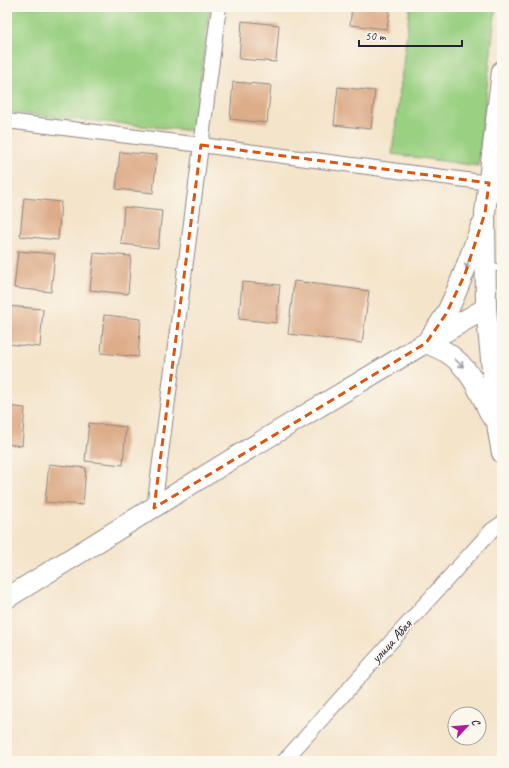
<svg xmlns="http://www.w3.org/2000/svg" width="509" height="768" font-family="Caveat,sans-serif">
  <rect width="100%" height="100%" fill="#fbf7ec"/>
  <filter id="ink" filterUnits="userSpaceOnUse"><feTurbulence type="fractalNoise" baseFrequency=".025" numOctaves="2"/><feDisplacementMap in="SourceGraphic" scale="8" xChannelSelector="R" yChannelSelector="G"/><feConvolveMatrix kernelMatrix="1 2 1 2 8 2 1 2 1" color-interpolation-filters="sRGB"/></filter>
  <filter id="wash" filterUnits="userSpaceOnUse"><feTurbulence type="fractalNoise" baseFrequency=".012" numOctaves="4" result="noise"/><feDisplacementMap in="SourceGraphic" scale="16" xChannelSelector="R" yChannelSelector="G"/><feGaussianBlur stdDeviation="0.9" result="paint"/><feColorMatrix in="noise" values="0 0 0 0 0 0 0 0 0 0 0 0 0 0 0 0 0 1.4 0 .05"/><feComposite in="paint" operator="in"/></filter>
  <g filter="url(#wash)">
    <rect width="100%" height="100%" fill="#f4e4ca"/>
    <g fill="#9ad082" stroke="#5e795e">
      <polygon points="7,7 210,7 194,131 7,112"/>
      <polygon points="410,7 496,7 478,166 392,154"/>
    </g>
    <g id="blocks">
      <g fill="#ddac88">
        <polygon points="352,7 390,7 387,29 350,25"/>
        <polygon points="242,21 279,25 276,62 239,59"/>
        <polygon points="233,82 271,85 267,123 230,119"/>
        <polygon points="338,87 375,91 371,129 334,125"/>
        <polygon points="120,152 157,155 153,193 116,189"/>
        <polygon points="24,198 61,202 58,240 20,236"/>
        <polygon points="124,207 162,211 158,248 121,244"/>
        <polygon points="18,251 55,254 51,292 14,288"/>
        <polygon points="94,253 131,256 128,294 90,290"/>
        <polygon points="294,281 369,291 362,343 288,334"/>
        <polygon points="242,282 280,285 276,323 239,319"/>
        <polygon points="7,306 43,309 40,347 7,344"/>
        <polygon points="104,315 141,319 138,357 101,353"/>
        <polygon points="7,406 25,408 22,446 7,444"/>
        <polygon points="89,423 126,427 123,465 85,461"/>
        <polygon points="49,464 86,468 83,505 45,502"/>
      </g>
    </g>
  </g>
  <g filter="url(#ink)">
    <use href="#blocks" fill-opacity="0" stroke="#8b8382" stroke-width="1"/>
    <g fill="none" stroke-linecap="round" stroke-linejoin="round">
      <g stroke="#8b8382" stroke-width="9">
        <polyline id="lane" points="486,266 502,268"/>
      </g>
      <g stroke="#8b8382" stroke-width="16">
        <g id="street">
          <polyline points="7,121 201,145 489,183"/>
          <polyline points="154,508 219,7"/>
          <polyline points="284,761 460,565 492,530 502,523"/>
        </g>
      </g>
      <g stroke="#8b8382" stroke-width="22">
        <g id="secondary">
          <polyline points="502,71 485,213 486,308 498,431 502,453"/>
          <path d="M481,226C470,256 461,284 447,312C441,323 433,333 426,343C433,346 440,349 446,352C470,367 480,392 491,416"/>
          <polyline points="7,598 232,459 420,346 426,343 486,308"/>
        </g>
      </g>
      <use href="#lane" stroke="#fff" stroke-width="7"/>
      <use href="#street" stroke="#fff" stroke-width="14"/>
      <use href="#secondary" stroke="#fff" stroke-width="20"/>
    </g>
    <defs><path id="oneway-shaft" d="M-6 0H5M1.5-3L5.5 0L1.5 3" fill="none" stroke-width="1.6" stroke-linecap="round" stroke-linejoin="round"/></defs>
    <g stroke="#9c9ca7">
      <use href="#oneway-shaft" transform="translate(468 263) rotate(108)"/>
      <use href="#oneway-shaft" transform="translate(459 363) rotate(42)"/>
    </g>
  </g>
  <path fill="none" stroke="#de560e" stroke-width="3" stroke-dasharray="8 5" stroke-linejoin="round" d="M201,145L489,183L485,213L465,274L446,314L426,343L154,508Z"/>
  <g text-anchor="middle" stroke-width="3.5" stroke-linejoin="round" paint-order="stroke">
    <g font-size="14" fill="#22223b" stroke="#fbf7ec">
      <text transform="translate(391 641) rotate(-48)" y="5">улица Абая</text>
    </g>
  </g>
  <rect width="509" height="768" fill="none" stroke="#fbf7ec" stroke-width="24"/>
  <g transform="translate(467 726) rotate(64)"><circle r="19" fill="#fbf7ec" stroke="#a4a2a5"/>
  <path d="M0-3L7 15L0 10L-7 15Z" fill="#b5179e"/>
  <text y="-6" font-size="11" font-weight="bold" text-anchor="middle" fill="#22223b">С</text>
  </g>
  <path d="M359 40v6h103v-6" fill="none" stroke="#22223b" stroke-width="2"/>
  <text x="365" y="40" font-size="12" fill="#22223b" stroke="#fbf7ec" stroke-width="3" paint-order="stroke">50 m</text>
</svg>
